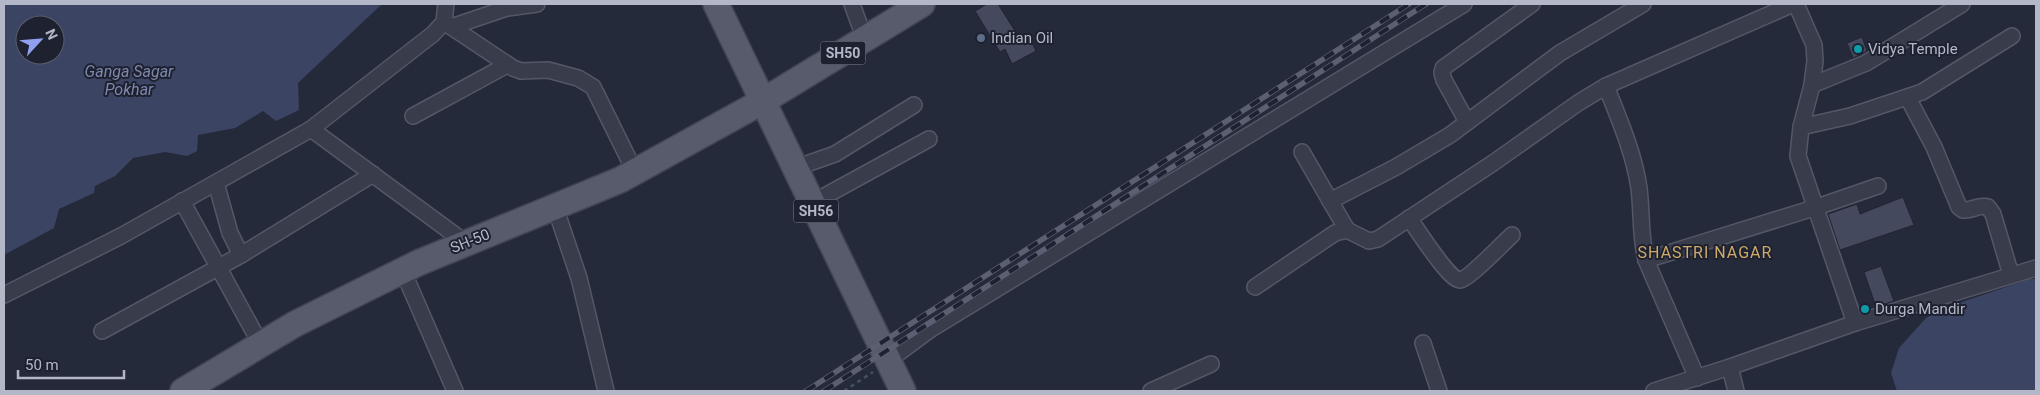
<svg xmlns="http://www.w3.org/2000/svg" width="2040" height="395" font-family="Roboto,sans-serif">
  <rect width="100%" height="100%" fill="#252a3b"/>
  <g fill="#3c4463" fill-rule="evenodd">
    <path d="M4,4H382L298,83L299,110L276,121L263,111L235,128L198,135L197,151L187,156L165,152L133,158L115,176L95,186L94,193L59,209L54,228L4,255ZM25,25H55V55H25Z"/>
    <polygon points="2030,279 2036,279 2036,391 1897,391 1891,373 1899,348 1926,318 1941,309"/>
  </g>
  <g fill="#44495d" stroke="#202332">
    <polygon points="987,4 998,4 1024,45 1031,41 1036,51 1012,64 1005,49 1000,52 975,11"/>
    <polygon points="1862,37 1867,51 1853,58 1847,43"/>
    <polygon points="1903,197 1914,225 1840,250 1828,214 1857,204 1860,214"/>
    <polygon points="1881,266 1894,301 1876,307 1864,272"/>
  </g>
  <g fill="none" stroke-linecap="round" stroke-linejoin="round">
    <g stroke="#545766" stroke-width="18">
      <g id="minor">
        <polyline points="852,4 865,40"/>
        <polyline points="1796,4 1814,45 1815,61 1812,85 1801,127 1798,156 1855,323"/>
        <polyline points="444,22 513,68 521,71 548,70 578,78 593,87 635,172"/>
        <polyline points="451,27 507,8 537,4"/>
        <polyline points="1812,85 1866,63 1962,4"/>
        <path d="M1606,86C1619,119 1634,153 1639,188C1642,212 1640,236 1646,260L1697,378"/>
        <path d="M1908,98L1934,147L1959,207L1963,210C1972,211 1979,204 1988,207L1993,214L2011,275"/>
        <polyline points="413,116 507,65"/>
        <polyline points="1467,122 1444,80 1442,73 1443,68 1532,4"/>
        <polyline points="1801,127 1850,116 1922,92 2012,36"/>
        <polyline points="311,129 466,243"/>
        <polyline points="1302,152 1347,230"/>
        <polyline points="795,168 835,154 914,105"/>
        <polyline points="216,183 230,233 241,255"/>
        <polyline points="182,201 261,345"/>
        <polyline points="1330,201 1396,167 1450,135 1560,53 1643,4"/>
        <polyline points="812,203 929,139"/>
        <polyline points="555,207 579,278 606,391"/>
        <path d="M1409,218C1417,229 1449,280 1460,280C1469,279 1503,243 1512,235"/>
        <polyline points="1646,260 1817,207 1878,186"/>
        <polyline points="403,271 455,391"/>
        <polyline points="1255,287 1335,233 1347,230 1369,241 1378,239 1493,163 1578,103 1606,86 1793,4"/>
        <polyline points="4,295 121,236 311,129 433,34 444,22 446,4"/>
        <polyline points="102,331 241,255 373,174"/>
        <polyline points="1423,343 1439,391"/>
        <polyline points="889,360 931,329 1464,4"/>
        <polyline points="1730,367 1736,391"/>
        <polyline points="1151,391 1211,364"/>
        <polyline points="1654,391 1730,367 1855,323 2036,268"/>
      </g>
    </g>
    <g stroke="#424554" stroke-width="28">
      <g id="primary">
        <polyline points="716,4 903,391"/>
        <polyline points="183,391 295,324 418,263 620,180 763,101 922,4"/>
      </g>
    </g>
    <polyline stroke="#455259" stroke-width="2.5" stroke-dasharray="4 4" stroke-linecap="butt" points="844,391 873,372"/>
    <use href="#minor" stroke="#393c4b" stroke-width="15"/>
    <use href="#primary" stroke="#575b6b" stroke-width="25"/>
    <g stroke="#5b5f72" stroke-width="5.5">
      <g id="rail">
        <polyline points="806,391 1409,4"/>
        <polyline points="824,391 1426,4"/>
      </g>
    </g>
    <use href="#rail" stroke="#1e2130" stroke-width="4" stroke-dasharray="11" stroke-linecap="butt"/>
  </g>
  <circle fill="#5c6f8a" stroke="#1e2130" stroke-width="2" cx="981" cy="38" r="5"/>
  <g fill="#0f9aa8" stroke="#1e2130" stroke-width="2">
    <circle cx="1858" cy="49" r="5"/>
    <circle cx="1865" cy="309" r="5"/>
  </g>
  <g text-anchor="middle" stroke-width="4" stroke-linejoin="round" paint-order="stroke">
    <g fill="#1e2130" stroke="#878a9a" stroke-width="1">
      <rect x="820.5" y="41.5" width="45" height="23" rx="4"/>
      <rect x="793.5" y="199.5" width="45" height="23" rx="4"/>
    </g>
    <g font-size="14" font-weight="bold" fill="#b4b7c7">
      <text x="843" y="58">SH50</text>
      <text x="816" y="216">SH56</text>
    </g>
    <g font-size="15" fill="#b4b7c7" stroke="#1e2130" text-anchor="start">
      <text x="991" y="43">Indian Oil</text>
      <text x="1868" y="54">Vidya Temple</text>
      <text x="1875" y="314">Durga Mandir</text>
    </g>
    <g font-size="15" fill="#b4b7c7" stroke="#1e2130">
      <text transform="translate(470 241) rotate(-22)" y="5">SH-50</text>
    </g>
    <g font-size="16" font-style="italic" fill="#7e88ac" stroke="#1e2130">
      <text x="129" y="77">Ganga Sagar<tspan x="129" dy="18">Pokhar</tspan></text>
    </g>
    <g font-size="16" letter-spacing="1" fill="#cdaa69" stroke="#1e2130">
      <text x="1705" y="258">SHASTRI NAGAR</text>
    </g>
  </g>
  <rect width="2040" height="395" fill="none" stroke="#b4b7c7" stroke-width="10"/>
  <g transform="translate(40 40) rotate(64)"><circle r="24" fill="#1e2130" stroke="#5a5d6c"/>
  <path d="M0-4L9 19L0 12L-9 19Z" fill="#90a0f0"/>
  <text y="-8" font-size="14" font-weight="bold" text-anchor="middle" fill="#b4b7c7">N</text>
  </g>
  <path d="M18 370v8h106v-8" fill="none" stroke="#b4b7c7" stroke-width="2.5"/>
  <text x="25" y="370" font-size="15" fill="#b4b7c7" stroke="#1e2130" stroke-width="4" paint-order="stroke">50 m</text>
</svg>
